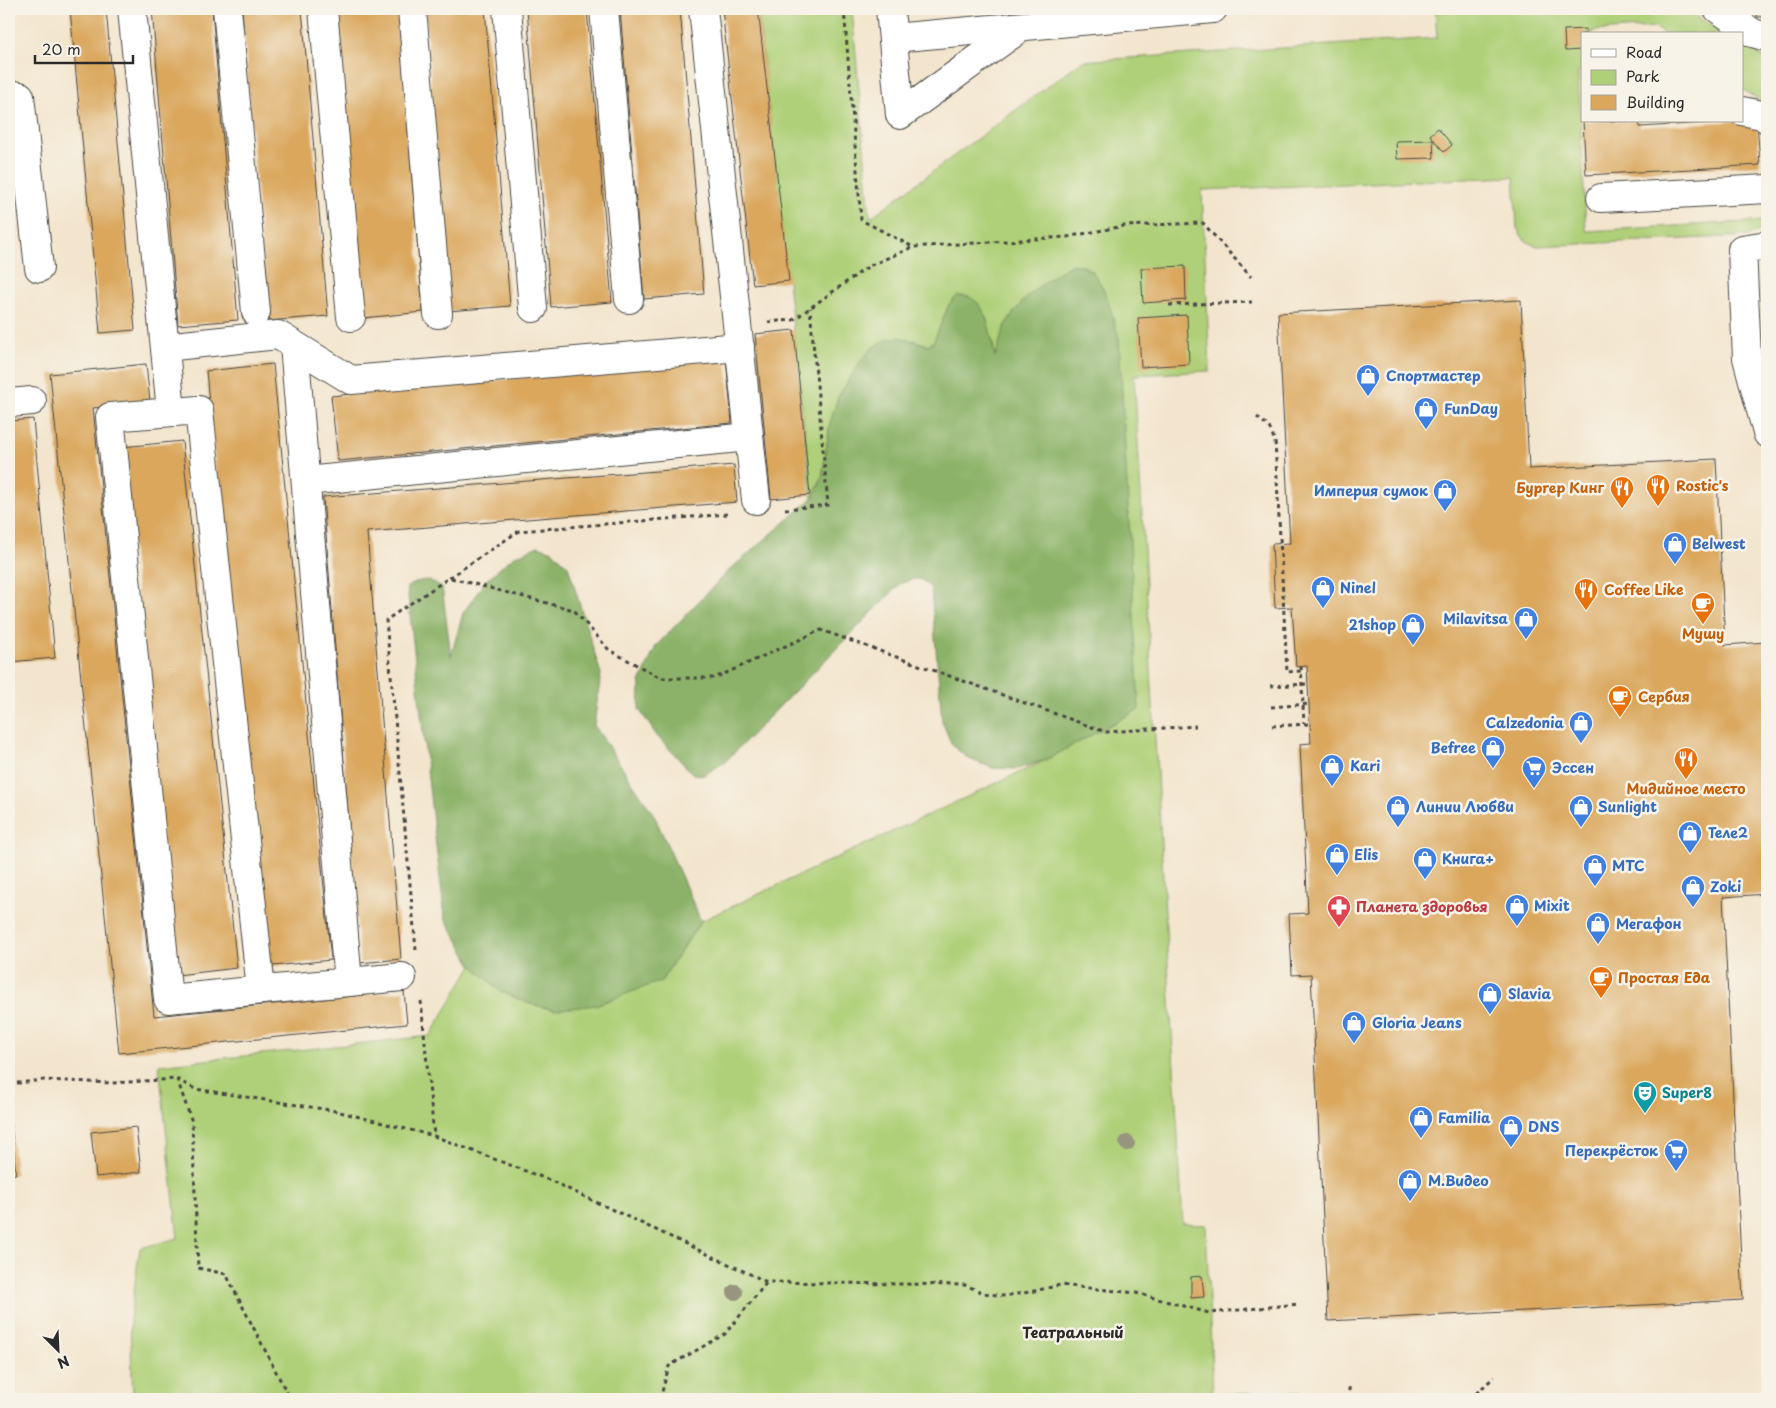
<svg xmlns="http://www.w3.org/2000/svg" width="1776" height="1408" font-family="'Playpen Sans',sans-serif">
  <rect width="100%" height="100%" fill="#f7f3e8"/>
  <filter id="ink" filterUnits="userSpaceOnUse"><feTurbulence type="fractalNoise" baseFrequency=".02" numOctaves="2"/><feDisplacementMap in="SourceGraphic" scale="10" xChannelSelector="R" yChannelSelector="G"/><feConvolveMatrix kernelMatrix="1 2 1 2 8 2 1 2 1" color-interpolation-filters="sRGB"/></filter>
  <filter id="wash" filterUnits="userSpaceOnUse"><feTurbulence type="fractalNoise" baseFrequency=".0096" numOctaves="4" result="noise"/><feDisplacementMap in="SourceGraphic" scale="20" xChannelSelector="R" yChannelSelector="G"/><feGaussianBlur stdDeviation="1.12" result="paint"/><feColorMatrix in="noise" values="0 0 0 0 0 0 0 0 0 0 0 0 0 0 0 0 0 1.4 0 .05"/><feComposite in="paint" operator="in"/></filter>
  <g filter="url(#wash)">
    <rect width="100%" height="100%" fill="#f3e5cd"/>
    <g fill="#afd078" stroke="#6d7e52">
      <path d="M758,9H852L870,218L1082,61L1437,38L1435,9H1684L1725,34H1664L1655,27L1593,31V34H1582V70L1578,72L1586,231L1765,221L1764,226L1756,233L1747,236L1538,246C1527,244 1522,238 1517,228L1514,177L1202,190L1210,371L1134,375L1183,1224L1206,1225L1213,1394L1300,1392L1310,1399H133L130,1319L140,1248L178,1238L159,1065L430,1036L472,965L500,991L661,981L701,921L1046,760L1139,709L1093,272L1082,265H1071L995,359L993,341L941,326L934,341L928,345L912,340L830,423L822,478L812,499Z"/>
      <polygon points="1742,44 1767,60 1767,106 1742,89"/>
    </g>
    <g fill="#8bb268" stroke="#5b6e4a">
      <path d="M1071,265C1075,265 1080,264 1083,266C1105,275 1112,317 1119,338L1139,709L1046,760L1018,769L993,768L969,759L952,745L942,721L931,589C921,575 915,578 900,584L725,762L704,775L693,774L657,736L639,709L640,683L656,646L726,573L812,499L822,478L830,423L838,397L860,362L873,347L887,339L899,337L928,345L934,341L949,304L957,296C960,296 966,296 969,297C989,304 991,340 995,357C998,349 1000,340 1003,331C1015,303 1046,278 1071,265Z"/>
      <path d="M538,546L553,551L568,566L601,674L594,725L654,815L701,921L661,981L596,1005L554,1010L527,1003L500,991L472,965L445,918L431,805L407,587C423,579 426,577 442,587L451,656L463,613L486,580L513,557Z"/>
    </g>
    <g id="blocks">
      <g fill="#daa75d">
        <polygon points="70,9 106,9 135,330 100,333"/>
        <polygon points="152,9 212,9 238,320 178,325"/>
        <polygon points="242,9 302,9 328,316 267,321"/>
        <polygon points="337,9 398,9 423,312 363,318"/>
        <polygon points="425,9 485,9 510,306 449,311"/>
        <polygon points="527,9 587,9 612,302 551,307"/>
        <polygon points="620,9 680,9 704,294 644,299"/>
        <polygon points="722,9 758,9 789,281 753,285"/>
        <rect x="1757" y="9" width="10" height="8"/>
        <polygon points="1586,29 1586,34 1582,34 1582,50 1565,51 1564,30"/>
        <polygon points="1757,120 1760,165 1586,175 1583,121 1639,121 1640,127"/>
        <polygon points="1438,128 1452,145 1444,152 1430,135"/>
        <polygon points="1433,140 1434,158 1397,159 1396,141"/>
        <polygon points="1185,266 1186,300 1143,303 1141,268"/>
        <polygon points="1521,300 1529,469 1716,459 1725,645 1767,642 1767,894 1723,897 1743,1300 1328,1321 1311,974 1292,975 1289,914 1308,913 1300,744 1311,743 1307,666 1296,667 1292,607 1275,608 1272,544 1290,543 1278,313"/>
        <polygon points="1187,315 1189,364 1141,367 1138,318"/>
        <polygon points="794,330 810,495 771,499 755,334"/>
        <polygon points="726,358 732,423 338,461 331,396"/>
        <polygon points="146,364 150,402 93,408 154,1016 404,991 407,1024 119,1053 50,374"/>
        <polygon points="273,364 331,960 264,967 206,371"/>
        <polygon points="33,419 55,658 9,662 9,421"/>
        <polygon points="182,441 237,968 177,975 122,447"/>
        <polygon points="734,465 737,502 367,532 401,959 360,963 323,497"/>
        <polygon points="9,1124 11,1124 16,1174 9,1175"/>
        <polygon points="136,1127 141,1172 96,1177 91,1132"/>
        <polygon points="1202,1276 1204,1297 1191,1298 1191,1277"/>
      </g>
    </g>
  </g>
  <g filter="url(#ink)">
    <use href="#blocks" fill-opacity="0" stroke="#494743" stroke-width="1"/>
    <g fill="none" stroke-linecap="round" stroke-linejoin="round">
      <g stroke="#494743" stroke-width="30">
        <g id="minor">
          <polyline points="132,9 171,411"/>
          <polyline points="227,9 256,312"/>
          <polyline points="323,9 351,317"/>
          <polyline points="412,9 438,314"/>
          <polyline points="507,9 533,308"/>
          <polyline points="604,9 629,299"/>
          <polyline points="703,9 756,500"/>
          <polyline points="890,9 900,115 1022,27"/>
          <polyline points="1718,9 1753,33 1767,37"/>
          <polyline points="893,38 1213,9"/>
          <polyline points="9,94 20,96 39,268"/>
          <polyline points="1742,111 1762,115 1767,119"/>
          <polyline points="1601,198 1767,189"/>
          <polyline points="1767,245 1742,249 1747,358 1767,433"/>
          <polyline points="294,345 348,982"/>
          <polyline points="165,347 278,335 351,380 740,347"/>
          <polyline points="9,403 32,401"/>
          <polyline points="306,481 749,437"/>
          <polyline points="261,990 199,410 110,417 168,999 402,977"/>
        </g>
      </g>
      <g stroke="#494743" stroke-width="3" stroke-dasharray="4 4" stroke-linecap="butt">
        <polyline points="844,9 861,220 913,247"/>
        <polyline points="1169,305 1252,302"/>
        <polyline points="768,322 793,320 869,266 913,247 1067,237 1124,226 1203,223 1251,277"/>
        <polyline points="1257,417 1269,427 1275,441 1287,672 1302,671"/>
        <polyline points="785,509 828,505 810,308"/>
        <polyline points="451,578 574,610 609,650 661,678 715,678 821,630 1106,732 1196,726"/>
        <polyline points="1301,666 1304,724"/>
        <polyline points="1270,686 1308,684"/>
        <polyline points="1271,707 1309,704"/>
        <polyline points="1272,726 1310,724"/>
        <polyline points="416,950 386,620 519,531 728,514"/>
        <polyline points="421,1001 434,1136"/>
        <polyline points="177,1079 192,1122 198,1268 226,1274 290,1399"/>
        <polyline points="9,1084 44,1080 112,1083 176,1079 195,1089 336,1111 434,1136 549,1180 767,1282 965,1285 984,1293 1003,1296 1030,1292 1060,1285 1136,1293 1209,1313 1299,1304"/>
        <polyline points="660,1399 669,1366 725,1334 767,1282"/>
        <polyline points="1347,1399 1350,1385"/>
        <polyline points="1470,1399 1494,1377"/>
      </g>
      <use href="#minor" stroke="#fff" stroke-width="28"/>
    </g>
    <g fill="#97957e">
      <circle cx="1127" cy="1143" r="8"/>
      <circle cx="735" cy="1292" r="8"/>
    </g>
  </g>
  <defs>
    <g id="shop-pin" transform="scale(1.25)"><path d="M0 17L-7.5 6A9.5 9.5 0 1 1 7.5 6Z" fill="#3f7fe0" stroke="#f7f3e8"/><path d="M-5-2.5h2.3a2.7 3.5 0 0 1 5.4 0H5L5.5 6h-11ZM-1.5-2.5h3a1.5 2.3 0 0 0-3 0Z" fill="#fff"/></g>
    <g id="restaurant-pin" transform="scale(1.25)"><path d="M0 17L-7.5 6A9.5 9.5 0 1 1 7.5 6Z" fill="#e8710a" stroke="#f7f3e8"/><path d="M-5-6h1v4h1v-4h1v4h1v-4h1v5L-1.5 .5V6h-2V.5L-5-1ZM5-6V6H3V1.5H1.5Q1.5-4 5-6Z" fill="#fff"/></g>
    <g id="cafe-pin" transform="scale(1.25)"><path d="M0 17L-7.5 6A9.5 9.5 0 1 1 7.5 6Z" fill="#e8710a" stroke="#f7f3e8"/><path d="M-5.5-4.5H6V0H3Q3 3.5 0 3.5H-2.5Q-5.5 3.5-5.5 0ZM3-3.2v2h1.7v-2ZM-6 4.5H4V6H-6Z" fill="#fff"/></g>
    <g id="supermarket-pin" transform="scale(1.25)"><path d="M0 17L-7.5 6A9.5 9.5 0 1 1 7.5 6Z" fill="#3f7fe0" stroke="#f7f3e8"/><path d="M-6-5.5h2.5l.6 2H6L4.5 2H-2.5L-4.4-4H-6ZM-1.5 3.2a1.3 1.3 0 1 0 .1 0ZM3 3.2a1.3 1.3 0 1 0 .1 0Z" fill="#fff"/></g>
    <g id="pharmacy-pin" transform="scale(1.25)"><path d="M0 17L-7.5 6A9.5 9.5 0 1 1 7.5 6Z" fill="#e0444e" stroke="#f7f3e8"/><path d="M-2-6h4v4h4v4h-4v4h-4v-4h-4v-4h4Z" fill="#fff"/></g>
    <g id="theatre-pin" transform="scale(1.25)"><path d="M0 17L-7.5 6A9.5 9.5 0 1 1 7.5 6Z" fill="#0f9aa8" stroke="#f7f3e8"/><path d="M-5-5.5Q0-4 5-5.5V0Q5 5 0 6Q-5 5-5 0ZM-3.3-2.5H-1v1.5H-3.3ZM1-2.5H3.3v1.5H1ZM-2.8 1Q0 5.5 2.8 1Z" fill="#fff"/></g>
  </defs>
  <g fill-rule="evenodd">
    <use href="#shop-pin" x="1368" y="376"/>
    <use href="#shop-pin" x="1426" y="409"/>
    <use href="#restaurant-pin" x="1658" y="486"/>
    <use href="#restaurant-pin" x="1622" y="488"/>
    <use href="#shop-pin" x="1445" y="491"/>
    <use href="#shop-pin" x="1675" y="544"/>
    <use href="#shop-pin" x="1323" y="588"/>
    <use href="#restaurant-pin" x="1586" y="590"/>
    <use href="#cafe-pin" x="1703" y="604"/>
    <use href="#shop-pin" x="1526" y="619"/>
    <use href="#shop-pin" x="1413" y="625"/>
    <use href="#cafe-pin" x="1620" y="697"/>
    <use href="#shop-pin" x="1581" y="723"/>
    <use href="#shop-pin" x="1493" y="748"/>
    <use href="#restaurant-pin" x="1686" y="759"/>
    <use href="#shop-pin" x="1332" y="766"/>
    <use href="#supermarket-pin" x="1534" y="768"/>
    <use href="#shop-pin" x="1398" y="807"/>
    <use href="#shop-pin" x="1581" y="807"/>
    <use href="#shop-pin" x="1690" y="833"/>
    <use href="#shop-pin" x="1337" y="855"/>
    <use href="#shop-pin" x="1425" y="859"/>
    <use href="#shop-pin" x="1595" y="866"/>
    <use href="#shop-pin" x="1693" y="887"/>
    <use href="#shop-pin" x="1517" y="906"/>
    <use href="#pharmacy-pin" x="1339" y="907"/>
    <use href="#shop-pin" x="1598" y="924"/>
    <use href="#cafe-pin" x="1601" y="978"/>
    <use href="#shop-pin" x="1490" y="994"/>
    <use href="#shop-pin" x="1354" y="1023"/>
    <use href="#theatre-pin" x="1645" y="1093"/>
    <use href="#shop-pin" x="1421" y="1118"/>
    <use href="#shop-pin" x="1511" y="1127"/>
    <use href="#supermarket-pin" x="1676" y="1151"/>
    <use href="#shop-pin" x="1410" y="1181"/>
  </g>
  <g text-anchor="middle" stroke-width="5" stroke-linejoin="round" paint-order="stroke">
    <g font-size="14" font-weight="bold" fill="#366cbe" stroke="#f7f3e8" text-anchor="start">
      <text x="1386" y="381">Спортмастер</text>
      <text x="1444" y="414">FunDay</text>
      <text x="1428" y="496" text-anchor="end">Империя сумок</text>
      <text x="1692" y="549">Belwest</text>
      <text x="1340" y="593">Ninel</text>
      <text x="1508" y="624" text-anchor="end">Milavitsa</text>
      <text x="1396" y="630" text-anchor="end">21shop</text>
      <text x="1564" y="728" text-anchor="end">Calzedonia</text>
      <text x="1476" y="753" text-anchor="end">Befree</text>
      <text x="1350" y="771">Kari</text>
      <text x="1552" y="773">Эссен</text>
      <text x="1416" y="812">Линии Любви</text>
      <text x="1598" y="812">Sunlight</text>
      <text x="1708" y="838">Теле2</text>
      <text x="1354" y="860">Elis</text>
      <text x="1442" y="864">Книга+</text>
      <text x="1612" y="871">МТС</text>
      <text x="1710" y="892">Zoki</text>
      <text x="1534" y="911">Mixit</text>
      <text x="1616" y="929">Мегафон</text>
      <text x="1508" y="999">Slavia</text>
      <text x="1372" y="1028">Gloria Jeans</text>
      <text x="1438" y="1123">Familia</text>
      <text x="1528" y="1132">DNS</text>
      <text x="1658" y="1156" text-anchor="end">Перекрёсток</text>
      <text x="1428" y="1186">М.Видео</text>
    </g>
    <g font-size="14" font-weight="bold" fill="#c56008" stroke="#f7f3e8" text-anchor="start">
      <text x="1676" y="491">Rostic's</text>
      <text x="1604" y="493" text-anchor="end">Бургер Кинг</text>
      <text x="1604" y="595">Coffee Like</text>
      <text x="1703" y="639" text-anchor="middle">Мушу</text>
      <text x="1638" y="702">Сербия</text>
      <text x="1686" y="794" text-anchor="middle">Мидийное место</text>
      <text x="1618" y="983">Простая Еда</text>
    </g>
    <g font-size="14" font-weight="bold" fill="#be3a42" stroke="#f7f3e8" text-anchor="start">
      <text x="1356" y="912">Планета здоровья</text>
    </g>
    <g font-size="14" font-weight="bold" fill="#0d838f" stroke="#f7f3e8" text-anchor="start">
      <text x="1662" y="1098">Super8</text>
    </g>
    <g font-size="15" font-weight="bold" fill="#2b2b2b" stroke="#f7f3e8">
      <text x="1073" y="1338">Театральный</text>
    </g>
  </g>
  <rect width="1776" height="1408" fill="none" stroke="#f7f3e8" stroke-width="30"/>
  <rect x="1581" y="32" width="162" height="90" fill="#f7f3e8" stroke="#a5a39c"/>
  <rect x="1591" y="49" width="25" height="8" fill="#ffffff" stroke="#a5a39c"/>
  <text x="1626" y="58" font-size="15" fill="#2b2b2b">Road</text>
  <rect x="1591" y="70" width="25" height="15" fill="#afd078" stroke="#a5a39c"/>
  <text x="1626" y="82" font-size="15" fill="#2b2b2b">Park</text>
  <rect x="1591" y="95" width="25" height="15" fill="#daa75d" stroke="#a5a39c"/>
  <text x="1626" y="108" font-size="15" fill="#2b2b2b">Building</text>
  <g transform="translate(58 1350) rotate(156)" stroke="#f7f3e8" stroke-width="4" paint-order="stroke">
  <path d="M0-4L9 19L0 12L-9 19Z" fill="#2b2b2b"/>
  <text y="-8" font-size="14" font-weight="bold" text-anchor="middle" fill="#2b2b2b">N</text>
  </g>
  <path d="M35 55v8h98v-8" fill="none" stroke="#2b2b2b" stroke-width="2.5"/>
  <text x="42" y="55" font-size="15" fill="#2b2b2b" stroke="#f7f3e8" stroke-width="4" paint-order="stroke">20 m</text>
</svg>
